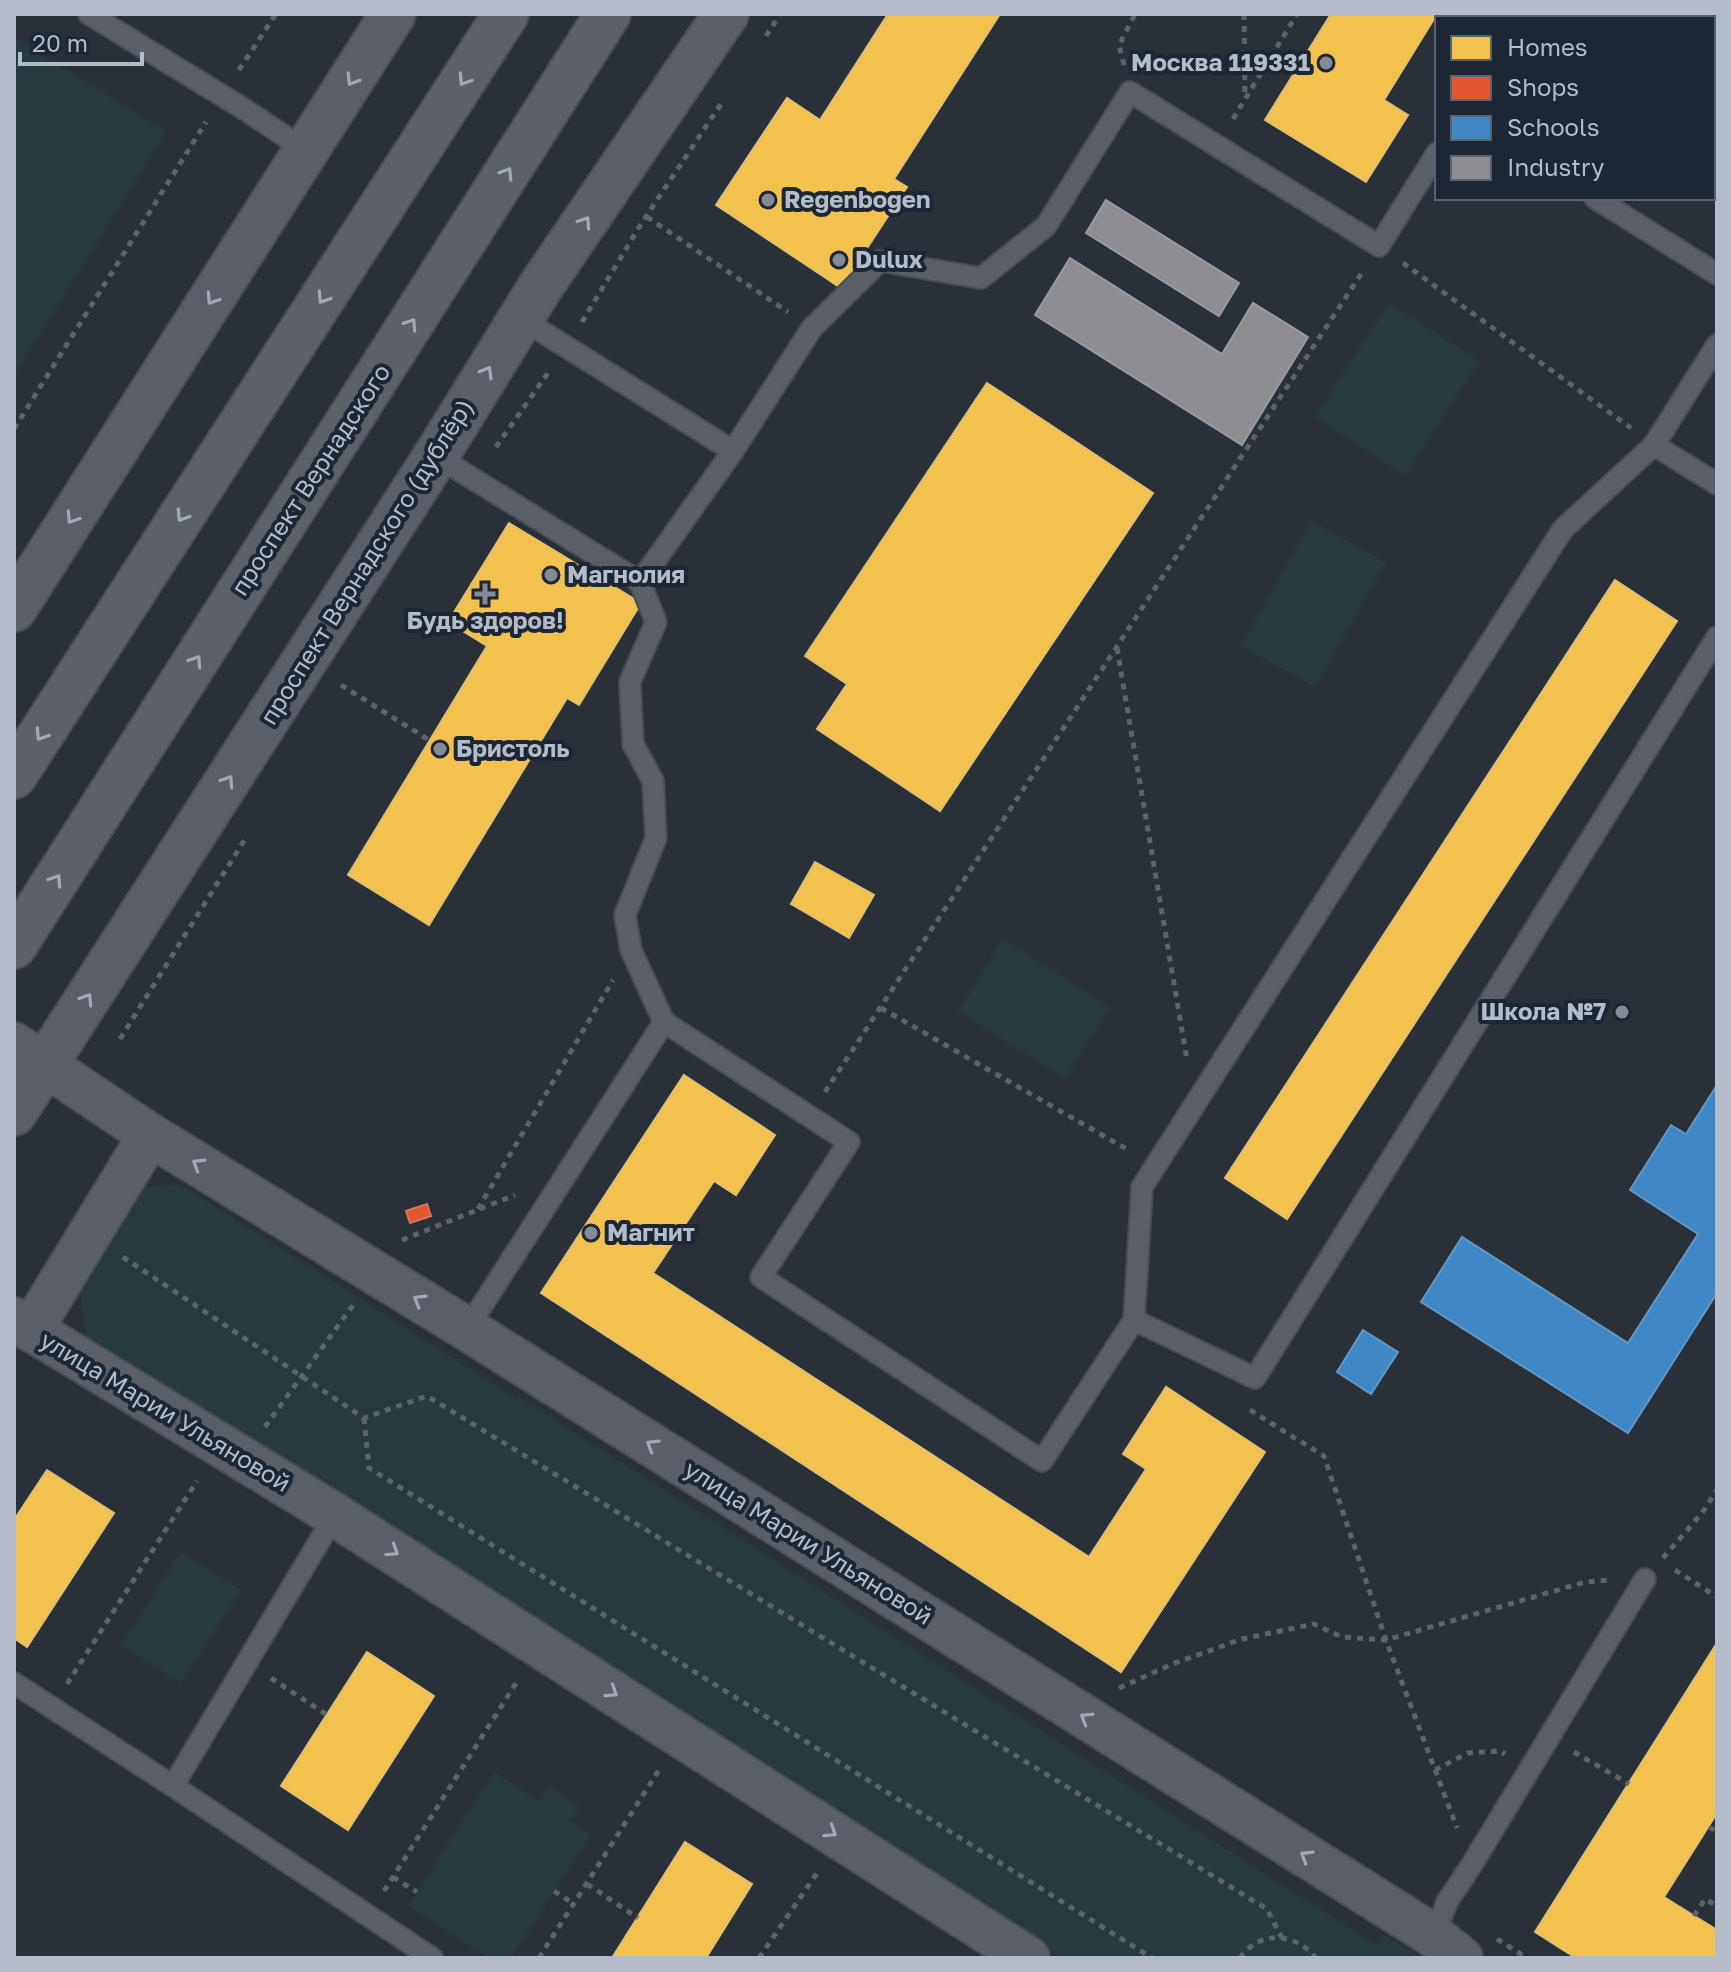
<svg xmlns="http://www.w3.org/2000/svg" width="1731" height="1972" font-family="'Golos Text',sans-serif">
  <rect width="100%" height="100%" fill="#2a3038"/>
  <g fill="#273a3e">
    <polygon points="14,37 166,132 14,375"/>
    <polygon points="1389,303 1479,361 1405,476 1315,417"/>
    <polygon points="1311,521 1386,562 1315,687 1241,646"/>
    <polygon points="1003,939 1110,1007 1065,1079 958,1011"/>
    <polygon points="180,1184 516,1398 518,1396 1376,1945 1383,1934 1422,1958 1059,1958 298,1473 90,1345 92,1342 86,1338 80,1286 145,1188"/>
    <polygon points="181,1552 241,1590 181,1683 121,1645"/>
    <polygon points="494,1772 539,1801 549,1786 580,1806 570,1822 591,1835 511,1958 489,1958 408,1906"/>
  </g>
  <g fill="#f2c14e" stroke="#dfc073" stroke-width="2">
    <polygon points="888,14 1000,14 894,179 907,187 841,288 716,205 787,98 820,120"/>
    <polygon points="1331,14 1437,14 1384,100 1408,115 1366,182 1265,120"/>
    <polygon points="1445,14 1594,14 1600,18 1452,18"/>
    <polygon points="1713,88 1717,90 1717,183 1713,180"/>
    <polygon points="987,383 1153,493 940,811 817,729 847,684 805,656"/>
    <polygon points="509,523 641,603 579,705 567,698 429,925 348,875 487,646 448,622"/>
    <polygon points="1615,580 1677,621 1287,1219 1225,1178"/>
    <polygon points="815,862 874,895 849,938 791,904"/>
    <polygon points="684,1075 775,1135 736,1195 714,1181 653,1273 1089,1557 1146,1469 1123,1454 1166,1387 1265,1452 1121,1672 541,1293"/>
    <polygon points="47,1470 114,1513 27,1647 14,1638 14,1520"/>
    <polygon points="1717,1643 1717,1813 1664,1897 1717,1930 1717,1958 1576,1958 1535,1932"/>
    <polygon points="367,1652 434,1696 348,1830 281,1786"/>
    <polygon points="685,1842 752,1884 706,1958 612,1958"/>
  </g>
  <polygon fill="#e4572e" stroke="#d6755c" stroke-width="2" points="427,1204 431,1216 410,1223 406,1211"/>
  <g fill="#3f88c5" stroke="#6298c6" stroke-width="2">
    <polygon points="1717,1085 1717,1293 1628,1433 1421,1302 1462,1237 1628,1343 1698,1234 1630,1190 1671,1125 1686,1134"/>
    <polygon points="1363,1330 1398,1352 1371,1394 1337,1372"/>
  </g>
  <g fill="#8d8d92" stroke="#999ba2" stroke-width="2">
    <polygon points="1106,200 1239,283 1219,316 1086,233"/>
    <polygon points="1070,258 1222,354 1253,303 1308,337 1242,445 1035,315"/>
  </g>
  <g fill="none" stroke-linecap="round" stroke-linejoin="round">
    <g stroke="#484c53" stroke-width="24">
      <g id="service">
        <polyline points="89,14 244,109 307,151"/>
        <polyline points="1595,198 1717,274"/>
        <polyline points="520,318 733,451"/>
        <polyline points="1717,345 1654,445 1717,484"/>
        <polyline points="436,456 640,582 733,451 812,328 880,261 981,278 1046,226 1130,92 1379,246 1437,153"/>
        <polyline points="664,1022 849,1142 761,1277 1042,1461 1134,1320 1255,1378 1717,637"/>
        <polyline points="1134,1320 1142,1187 1563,529 1654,445"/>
        <polyline points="467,1329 664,1022 631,950 625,915 656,838 653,781 633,744 630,682 656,622 640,582"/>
        <polyline points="14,1683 173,1786 432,1958"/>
        <polyline points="173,1786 335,1515"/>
        <polyline points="1434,1936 1447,1902 1471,1866 1645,1579"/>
      </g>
    </g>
    <g stroke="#484c53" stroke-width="46">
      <g id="minor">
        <polyline points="14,1044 150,1135 467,1329 1372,1897 1434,1936 1461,1958"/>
        <polyline points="14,1319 335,1515 1028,1958"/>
        <polyline points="31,1330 150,1135"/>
      </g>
    </g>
    <g stroke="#484c53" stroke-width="48">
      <g id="tertiary">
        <polyline points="14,609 393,14"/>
        <polyline points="14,1113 436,456 541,286 726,14"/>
      </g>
    </g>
    <g stroke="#484c55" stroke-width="48">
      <g id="primary">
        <polyline points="14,776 506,14"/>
        <polyline points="14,946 608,14"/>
      </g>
    </g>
    <g stroke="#5d636a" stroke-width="5" stroke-dasharray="6 6" stroke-linecap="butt">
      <polyline points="1244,14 1245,98"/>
      <polyline points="1663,14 1669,18"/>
      <polyline points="766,36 780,14"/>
      <polyline points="1713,47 1717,49"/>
      <polyline points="1124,65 1119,45 1135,14"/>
      <polyline points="239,70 276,14"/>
      <polyline points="1233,119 1297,14"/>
      <polyline points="647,217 788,312"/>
      <polyline points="1403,263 1631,428"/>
      <polyline points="582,322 641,224 723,101"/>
      <polyline points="14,429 206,122"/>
      <polyline points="496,447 550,370"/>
      <polyline points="1117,648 1187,1060"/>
      <polyline points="341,685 429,740"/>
      <polyline points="881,1008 1130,1151"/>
      <polyline points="120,1039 247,836"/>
      <polyline points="825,1092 1363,271"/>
      <polyline points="478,1209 613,980"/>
      <polyline points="402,1240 515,1195"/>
      <polyline points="123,1257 364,1418 427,1396 1267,1909 1282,1938"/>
      <polyline points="1250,1410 1324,1456 1386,1640 1457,1828"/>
      <polyline points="364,1418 369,1468 1152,1958"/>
      <polyline points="265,1427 353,1305"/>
      <polyline points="1663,1558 1702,1513 1717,1490"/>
      <polyline points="1675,1570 1717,1597"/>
      <polyline points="271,1678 327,1715"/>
      <polyline points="67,1684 197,1481"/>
      <polyline points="1119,1688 1175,1663 1242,1639 1314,1624 1342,1637 1386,1640 1585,1582 1611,1580"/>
      <polyline points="1574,1752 1629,1784"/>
      <polyline points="1435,1770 1468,1753 1500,1751 1505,1754"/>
      <polyline points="1709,1827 1717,1832"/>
      <polyline points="393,1877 417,1892"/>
      <polyline points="587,1884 638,1918"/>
      <polyline points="384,1891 518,1680"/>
      <polyline points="554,1891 574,1904"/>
      <polyline points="1694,1916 1705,1899 1717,1906"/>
      <polyline points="1497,1939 1527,1958"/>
      <polyline points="539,1958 659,1770"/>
      <polyline points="759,1958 817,1873"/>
      <path d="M1240,1958C1260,1929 1296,1933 1316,1958"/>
    </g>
    <use href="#service" stroke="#5a5e66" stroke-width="20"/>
    <use href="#minor" stroke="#5a5e66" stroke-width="42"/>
    <use href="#tertiary" stroke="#5a5e66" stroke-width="44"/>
    <use href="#primary" stroke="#5c6168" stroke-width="44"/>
  </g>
  <defs><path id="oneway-chevron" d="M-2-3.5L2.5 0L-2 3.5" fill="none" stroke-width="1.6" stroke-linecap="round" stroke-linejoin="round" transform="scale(2)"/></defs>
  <g stroke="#a2a9b5">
    <use href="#oneway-chevron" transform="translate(352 80) rotate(122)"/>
    <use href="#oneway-chevron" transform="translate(585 222) rotate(-56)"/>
    <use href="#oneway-chevron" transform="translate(212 299) rotate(123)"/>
    <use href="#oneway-chevron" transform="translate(487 372) rotate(-59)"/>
    <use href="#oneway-chevron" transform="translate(72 518) rotate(123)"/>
    <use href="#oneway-chevron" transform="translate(228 781) rotate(-57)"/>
    <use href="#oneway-chevron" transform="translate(87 999) rotate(-57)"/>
    <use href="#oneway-chevron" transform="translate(198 1164) rotate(-148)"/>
    <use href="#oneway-chevron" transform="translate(419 1300) rotate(-149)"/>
    <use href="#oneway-chevron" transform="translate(652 1445) rotate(-148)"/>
    <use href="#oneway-chevron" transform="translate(393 1551) rotate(33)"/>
    <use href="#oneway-chevron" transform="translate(612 1692) rotate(33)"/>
    <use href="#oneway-chevron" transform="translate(1086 1718) rotate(-148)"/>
    <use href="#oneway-chevron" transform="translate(831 1832) rotate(33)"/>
    <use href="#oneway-chevron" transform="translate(1306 1856) rotate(-148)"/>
  </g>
  <g stroke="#a2aab6">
    <use href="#oneway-chevron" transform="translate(464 80) rotate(123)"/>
    <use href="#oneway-chevron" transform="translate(507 173) rotate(-58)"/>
    <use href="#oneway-chevron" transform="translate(323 298) rotate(123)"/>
    <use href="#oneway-chevron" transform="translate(411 324) rotate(-57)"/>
    <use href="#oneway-chevron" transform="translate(182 516) rotate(123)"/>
    <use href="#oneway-chevron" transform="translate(196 661) rotate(-57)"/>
    <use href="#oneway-chevron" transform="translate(41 735) rotate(123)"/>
    <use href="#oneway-chevron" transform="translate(56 880) rotate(-57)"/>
  </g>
  <g fill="#848b96" stroke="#1d2633" stroke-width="3">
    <circle cx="1326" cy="63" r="8"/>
    <circle cx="768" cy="200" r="8"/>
    <circle cx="839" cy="260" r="8"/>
    <circle cx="551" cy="575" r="8"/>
    <path d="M481 582h8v8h8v8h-8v8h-8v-8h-8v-8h8z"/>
    <circle cx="440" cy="749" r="8"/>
    <circle cx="1622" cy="1012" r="8"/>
    <circle cx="591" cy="1233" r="8"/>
  </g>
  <g text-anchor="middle" stroke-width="8" stroke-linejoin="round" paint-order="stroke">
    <g font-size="24" font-weight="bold" fill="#b4bcc9" stroke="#1d2633" text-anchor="start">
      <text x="1310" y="71" text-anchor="end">Москва 119331</text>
      <text x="784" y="208">Regenbogen</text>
      <text x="855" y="268">Dulux</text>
      <text x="567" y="583">Магнолия</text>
      <text x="485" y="629" text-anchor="middle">Будь здоров!</text>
      <text x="456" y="757">Бристоль</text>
      <text x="1606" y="1020" text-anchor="end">Школа №7</text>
      <text x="607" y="1241">Магнит</text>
    </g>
    <g font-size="24" fill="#b4bcc9" stroke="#1d2633">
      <text transform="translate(311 480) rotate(-57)" y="8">проспект Вернадского</text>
      <text transform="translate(367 562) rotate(-58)" y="8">проспект Вернадского (дублёр)</text>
      <text transform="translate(165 1412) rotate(31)" y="8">улица Марии Ульяновой</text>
      <text transform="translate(808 1543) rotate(32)" y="8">улица Марии Ульяновой</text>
    </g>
  </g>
  <rect width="1731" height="1972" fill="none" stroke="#b4bcc9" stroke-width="32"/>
  <rect x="1435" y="16" width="280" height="184" fill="#1d2633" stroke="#59626f" stroke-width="2"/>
  <rect x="1451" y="36" width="40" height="24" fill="#f2c14e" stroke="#59626f" stroke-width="2"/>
  <text x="1507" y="56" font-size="24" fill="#b4bcc9">Homes</text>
  <rect x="1451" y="76" width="40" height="24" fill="#e4572e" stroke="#59626f" stroke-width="2"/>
  <text x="1507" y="96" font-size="24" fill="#b4bcc9">Shops</text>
  <rect x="1451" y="116" width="40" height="24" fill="#3f88c5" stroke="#59626f" stroke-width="2"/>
  <text x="1507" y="136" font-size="24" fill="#b4bcc9">Schools</text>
  <rect x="1451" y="156" width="40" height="24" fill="#8d8d92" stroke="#59626f" stroke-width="2"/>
  <text x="1507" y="176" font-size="24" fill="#b4bcc9">Industry</text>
  <path d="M20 52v12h122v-12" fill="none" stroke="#b4bcc9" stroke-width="4"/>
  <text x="32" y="52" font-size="24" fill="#b4bcc9" stroke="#1d2633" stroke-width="6" paint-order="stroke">20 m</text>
</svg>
